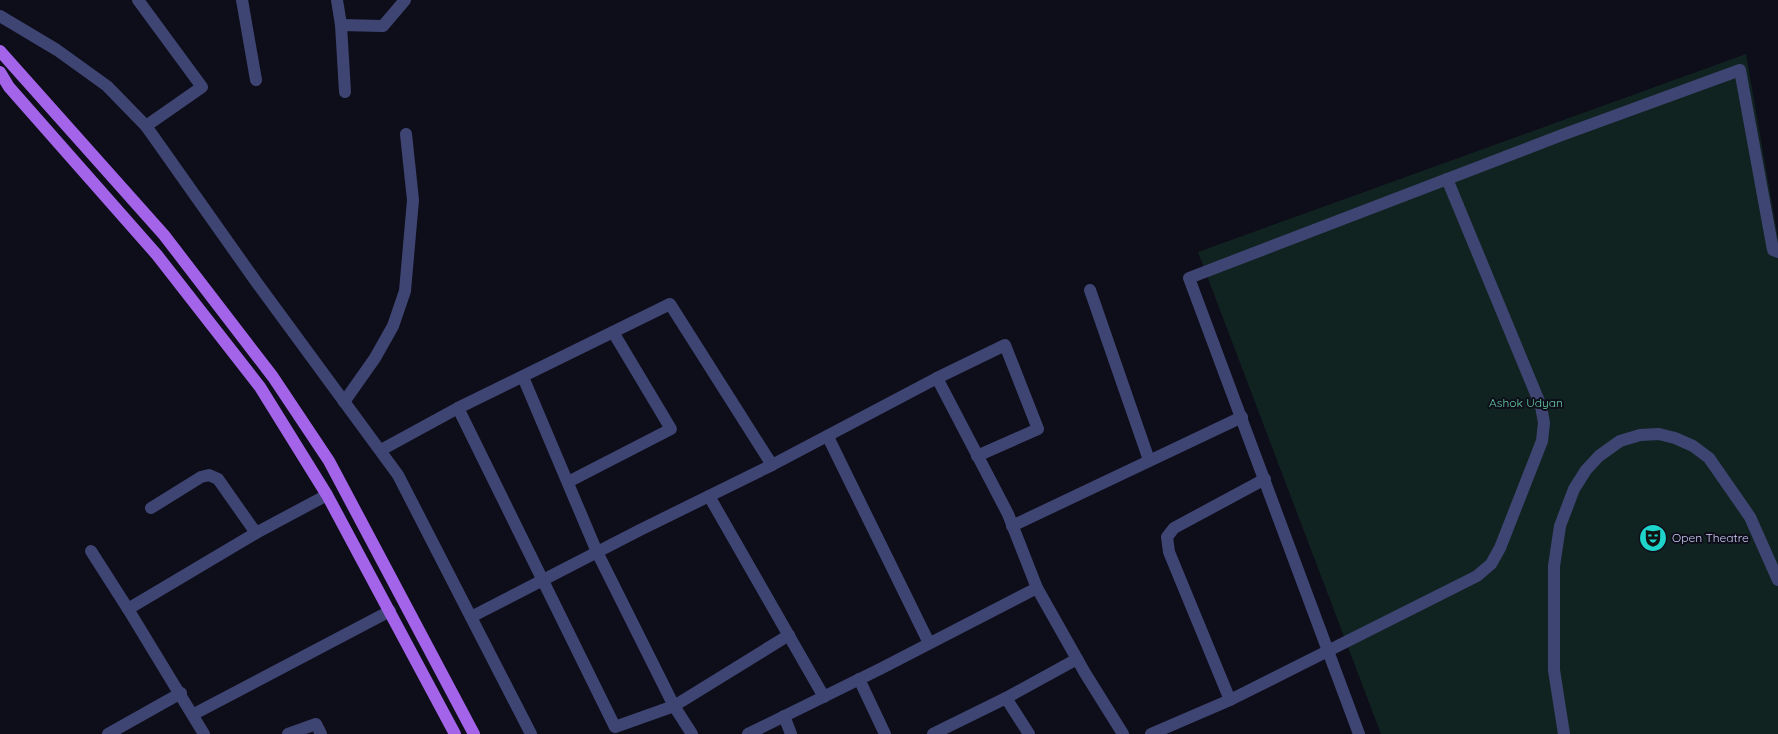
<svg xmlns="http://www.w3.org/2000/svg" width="1778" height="734" font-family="Quicksand,sans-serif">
  <rect width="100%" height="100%" fill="#0e0d1a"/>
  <polygon fill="#112320" points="1746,54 1778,238 1778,734 1381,734 1198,252"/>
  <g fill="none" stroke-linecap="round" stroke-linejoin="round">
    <g stroke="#3f4573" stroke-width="12">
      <polyline points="138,0 202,87 146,126"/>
      <polyline points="242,0 256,80"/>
      <polyline points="337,0 341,25 345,92"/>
      <polyline points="0,16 57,50 107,86 146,126 257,283 398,475 531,734"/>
      <polyline points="341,25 383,26 405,0"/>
      <polyline points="1090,290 1149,460"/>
      <polyline points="523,377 597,552 674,706 789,635"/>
      <polyline points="937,378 1005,345 1038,429 977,456"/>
      <polyline points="344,402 375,358 393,326 405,291 413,200 406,134"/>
      <polyline points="458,408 615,727 674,706 692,734"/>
      <polyline points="828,437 929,643"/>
      <polyline points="381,450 458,408 670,304 772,465 937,378 1008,514 1037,588 882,668 748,734"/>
      <polyline points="568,482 671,429 613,332"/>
      <polyline points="709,496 824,697"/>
      <polyline points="151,508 201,477 209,475 218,479 256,533"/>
      <polyline points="1012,526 1242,417"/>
      <polyline points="91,551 128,609"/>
      <polyline points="1037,588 1085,673 1123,734"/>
      <polyline points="471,617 640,530 772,465"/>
      <polyline points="859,679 885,734"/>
      <polyline points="1230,700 1169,552 1167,537 1174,528 1265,479"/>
      <polyline points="194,714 390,611"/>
      <polyline points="784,716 791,734"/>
      <polyline points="108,734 181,693"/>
      <polyline points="204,734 128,609 256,533 327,495"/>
      <polyline points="288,734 316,724 321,734"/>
      <polyline points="933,734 1006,698"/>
      <polyline points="1029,734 1006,698 1077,659"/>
      <polyline points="1151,734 1230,700 1477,576 1491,564 1500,548 1542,441 1544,423 1541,406 1447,179"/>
      <polyline points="1359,734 1189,278 1562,135 1740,70 1773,250 1778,252"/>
      <polyline points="1564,734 1554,670 1554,566 1560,526 1574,489 1586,470 1599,456 1620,441 1640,435 1659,434 1675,438 1693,446 1709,458 1750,517 1778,580"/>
    </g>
    <g stroke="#a364e9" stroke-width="12">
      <polyline points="0,51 164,235 273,377 329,461 474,734"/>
      <polyline points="0,72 9,87 157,255 260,387 327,495 455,734"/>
    </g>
  </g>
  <defs>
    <g id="theatre-disc" transform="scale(1.4375)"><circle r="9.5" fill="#1ed3ca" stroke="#0e0d1a"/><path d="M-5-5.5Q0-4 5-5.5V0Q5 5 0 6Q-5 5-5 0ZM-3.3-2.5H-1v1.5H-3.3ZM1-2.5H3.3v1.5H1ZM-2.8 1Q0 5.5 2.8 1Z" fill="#111"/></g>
  </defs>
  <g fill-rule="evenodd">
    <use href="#theatre-disc" x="1653" y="538"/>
  </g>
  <g text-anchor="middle" stroke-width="4" stroke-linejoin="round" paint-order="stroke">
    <g font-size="12" fill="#65cda3" stroke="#0e0d1a">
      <text x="1526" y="407">Ashok Udyan</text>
    </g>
    <g font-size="12" fill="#cdcff8" stroke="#0e0d1a" text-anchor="start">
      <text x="1672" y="542">Open Theatre</text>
    </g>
  </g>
</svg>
